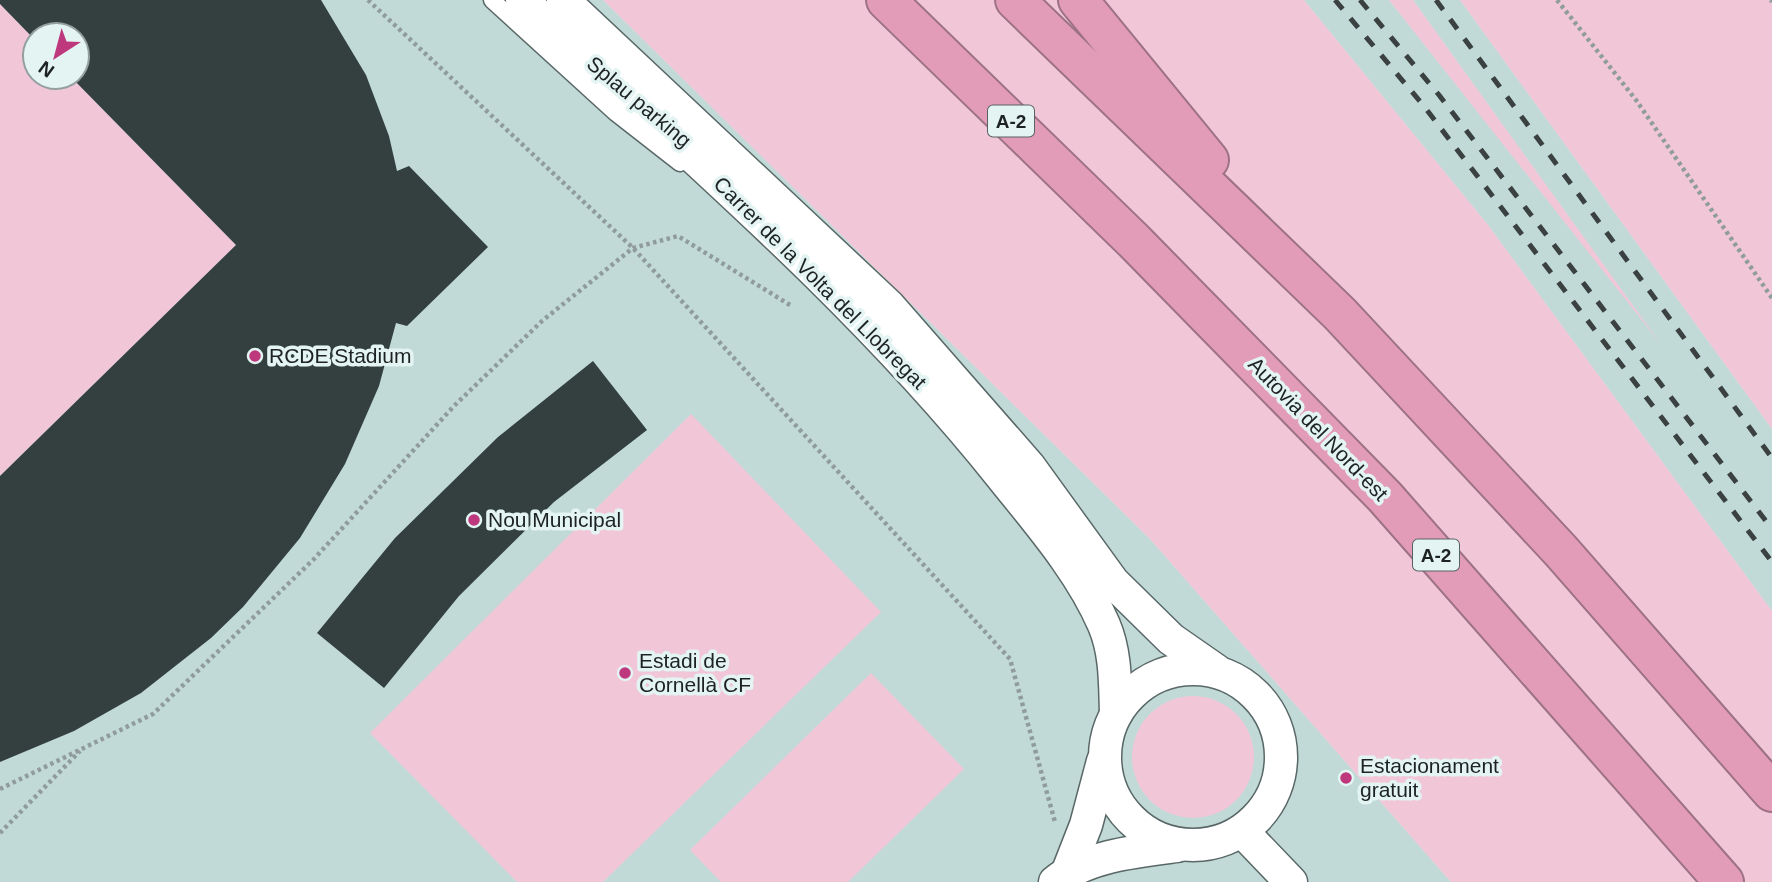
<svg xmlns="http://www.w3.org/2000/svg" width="1772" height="882" font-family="Arial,sans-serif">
  <rect width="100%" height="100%" fill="#d6e7e6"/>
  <g fill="#c1dad8" fill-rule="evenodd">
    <path d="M0,0H603L1150,539L1451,882H0ZM35,35H77V77H35Z"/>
    <polygon points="1304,0 1389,0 1646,324 1413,0 1460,0 1772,429 1772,611 1488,225"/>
  </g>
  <g fill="#f1c7d7">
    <polygon points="603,0 1304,0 1488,225 1772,611 1772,882 1451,882 1150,539"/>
    <polygon points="1389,0 1413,0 1660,343"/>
    <polygon points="1460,0 1772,0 1772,429"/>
    <polygon points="0,4 35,40 35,77 71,77 236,245 0,476"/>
    <polygon points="691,414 881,612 603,882 517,882 370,733"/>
    <polygon points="871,673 964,769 848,882 721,882 690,850"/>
    <circle cx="1193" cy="757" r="61"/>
  </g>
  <g fill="#33403f">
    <polygon points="0,0 321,0 366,75 389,136 397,171 409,166 488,247 407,326 396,323 379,386 345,464 300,538 243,607 211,638 141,693 74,731 0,762 0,476 236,245 71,77 77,77 77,35 35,35 35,40 0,4"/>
    <polygon points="593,361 647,430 554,502 459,596 384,688 317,633 395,538 498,437"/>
  </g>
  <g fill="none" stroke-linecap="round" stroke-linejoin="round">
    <g stroke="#596867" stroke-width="19">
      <polyline id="service" points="492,0 616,113 680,163"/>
    </g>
    <g stroke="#596867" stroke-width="35">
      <g id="minor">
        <path d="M522,0C687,153 861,300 1002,477C1038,522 1081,571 1104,625C1116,653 1115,684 1116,714"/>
        <polyline points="563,0 889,306 1029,466 1113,582 1171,639 1217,671"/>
        <circle cx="1193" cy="757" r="88"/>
        <polyline points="1242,831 1291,882"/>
        <polyline points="1068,871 1086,825 1103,761"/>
        <path d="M1055,882C1086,856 1137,851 1177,846"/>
      </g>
    </g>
    <g stroke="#9d7284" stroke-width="42">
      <g id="motorway">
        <polyline points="886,0 1134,241 1385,497 1724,882"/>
        <polyline points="1015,0 1340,314 1561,551 1772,792"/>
        <polyline points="1078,0 1209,160"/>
      </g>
    </g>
    <g stroke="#909c9b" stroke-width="4.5" stroke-dasharray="3.5 3.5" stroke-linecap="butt">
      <polyline points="368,0 633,248 1010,659 1055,822"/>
      <polyline points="1557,0 1636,100 1772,298"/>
      <polyline points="1771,0 1772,2"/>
      <polyline points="0,789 153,714 314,559 454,406 542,321 633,248 678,236 790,305"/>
      <polyline points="0,833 80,751"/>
    </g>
    <use href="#service" stroke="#fff" stroke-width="16"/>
    <use href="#minor" stroke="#fff" stroke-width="32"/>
    <use href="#motorway" stroke="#e29cb8" stroke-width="38"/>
    <g stroke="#3a4140" stroke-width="5" stroke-dasharray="12 12" stroke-linecap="butt">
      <polyline points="1335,0 1423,105 1772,562"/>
      <polyline points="1360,0 1439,95 1772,529"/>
      <polyline points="1436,0 1772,458"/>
    </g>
  </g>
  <g fill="#bd387c" stroke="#e3f4f3" stroke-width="2.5">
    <circle cx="255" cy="356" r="7"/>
    <circle cx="474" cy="520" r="7"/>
    <circle cx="625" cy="673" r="7"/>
    <circle cx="1346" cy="778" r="7"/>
  </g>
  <g text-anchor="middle" stroke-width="7" stroke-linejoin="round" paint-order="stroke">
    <g fill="#e3f4f3" stroke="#586261" stroke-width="2">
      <rect x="988" y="105.5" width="46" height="31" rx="5"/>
      <rect x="1413" y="539.5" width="46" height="31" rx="5"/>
    </g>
    <g font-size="19" font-weight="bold" fill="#1d2322">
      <text x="1011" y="128">A-2</text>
      <text x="1436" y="562">A-2</text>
    </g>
    <g font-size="21" fill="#1d2322" stroke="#e3f4f3">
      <text transform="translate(639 102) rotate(40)" y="7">Splau parking</text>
      <text transform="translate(820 283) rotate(45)" y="7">Carrer de la Volta del Llobregat</text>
      <text transform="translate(1318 429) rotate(46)" y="7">Autovia del Nord-est</text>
    </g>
    <g font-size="21" fill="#1d2322" stroke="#e3f4f3" text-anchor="start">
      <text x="269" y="363">RCDE Stadium</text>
      <text x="488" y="527">Nou Municipal</text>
      <text x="639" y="668">Estadi de<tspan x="639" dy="24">Cornellà CF</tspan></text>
      <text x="1360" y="773">Estacionament<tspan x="1360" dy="24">gratuit</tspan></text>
    </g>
  </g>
  <g transform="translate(56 56) rotate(216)"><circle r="33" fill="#e3f4f3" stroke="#94a09f" stroke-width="2"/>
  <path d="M0-5L12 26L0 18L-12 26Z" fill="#bd387c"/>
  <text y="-10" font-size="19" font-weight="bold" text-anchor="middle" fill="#1d2322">N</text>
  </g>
</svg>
